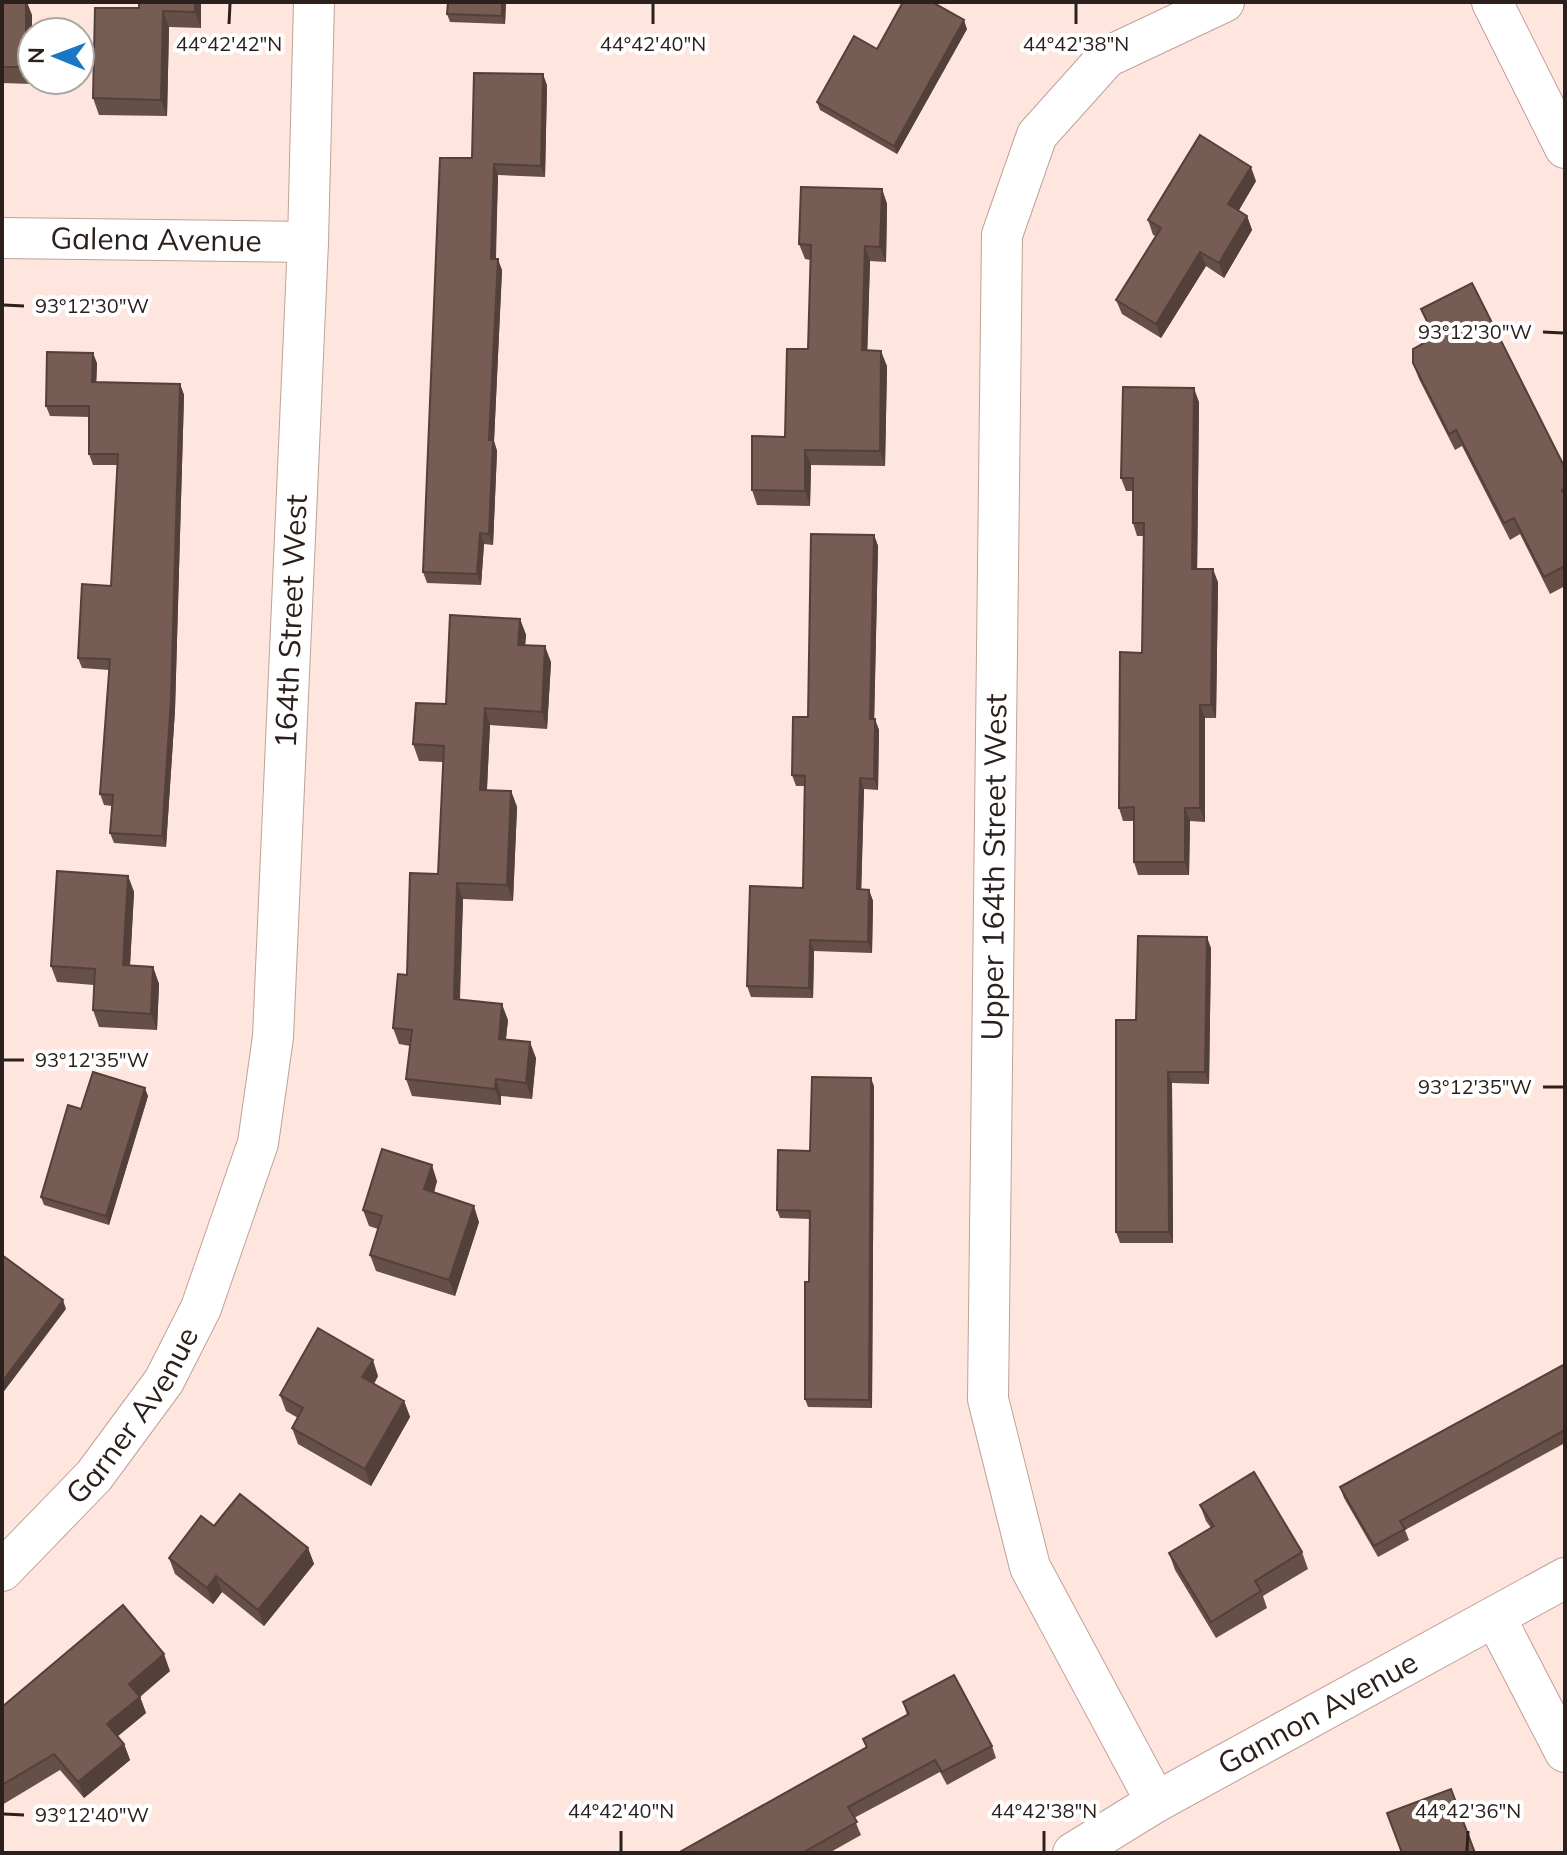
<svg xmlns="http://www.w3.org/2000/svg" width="1567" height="1855" font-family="Mulish,sans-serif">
  <rect width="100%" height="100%" fill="#fee5dd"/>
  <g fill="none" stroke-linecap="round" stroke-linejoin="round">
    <g stroke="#c0a299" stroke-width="42">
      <g id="street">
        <polyline points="1492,2 1565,148"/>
        <path id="s1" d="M2,238L308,242"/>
        <path id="s2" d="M2,1571L94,1476L164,1381L201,1308L258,1143L273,1037L308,242L314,2"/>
        <polyline points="1495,1617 1565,1752"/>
        <path id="s3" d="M1156,1802L1030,1567L988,1399L1002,235L1037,135L1107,57L1224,2"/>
        <path id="s4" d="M1073,1853L1156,1802L1565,1578"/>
      </g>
    </g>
    <use href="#street" stroke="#fff" stroke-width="40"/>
  </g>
  <g fill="#654f47">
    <polygon points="2,2 32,15 32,84 2,83"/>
    <polygon points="139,2 201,2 201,28 169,27 167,116 99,115 93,98 139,8"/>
    <polygon points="506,2 505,24 450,22 447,14"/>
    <polygon points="967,29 897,154 820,110 817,102 877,49"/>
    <polygon points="547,85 545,177 498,175 496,259 502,270 494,441 497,451 493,545 484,544 481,585 427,583 423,572 472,158"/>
    <polygon points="1256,181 1238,211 1247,216 1252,230 1224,278 1206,266 1161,338 1122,314 1116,300 1156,236 1153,235 1148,220"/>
    <polygon points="882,189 887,204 886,262 870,261 867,350 887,366 885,466 811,465 810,506 757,505 752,490 785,437 808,349 811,260 805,259 799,244"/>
    <polygon points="1421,309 1565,468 1565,586 1550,594 1520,534 1510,540 1462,446 1455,450 1419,379 1413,363 1433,338"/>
    <polygon points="97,363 96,382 180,384 184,395 175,710 166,847 114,843 110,833 112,806 104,805 100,794 109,670 82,668 78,658 111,586 117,465 93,465 89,454 89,417 50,416 46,406"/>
    <polygon points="1199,402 1197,569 1218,582 1216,718 1205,718 1205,822 1190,821 1189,875 1138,875 1134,862 1134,821 1123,821 1119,808 1142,653 1144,536 1137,536 1133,523 1133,491 1126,491 1121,478"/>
    <polygon points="874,535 878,546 874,719 879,730 878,790 864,789 861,890 869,890 873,901 872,953 814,951 813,998 751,997 747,986 803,888 804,786 796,786 792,775 808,717"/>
    <polygon points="520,619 526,635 525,645 551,662 547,729 490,725 487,790 511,791 517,807 513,901 463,899 460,999 508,1020 506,1039 536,1058 532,1099 501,1096 501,1105 412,1096 406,1079 410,1046 399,1044 393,1028 407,975 438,874 443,762 419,761 413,744 446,704"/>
    <polygon points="128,876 134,892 130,966 153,967 159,984 157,1030 99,1027 93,1010 94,985 57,982 51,966"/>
    <polygon points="1211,948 1209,1084 1172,1083 1173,1243 1120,1243 1116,1232 1136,1020"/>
    <polygon points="874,1086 872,1408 808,1407 805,1399 810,1219 780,1218 777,1210 810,1151"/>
    <polygon points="148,1096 109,1225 44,1205 41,1197 81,1109"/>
    <polygon points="437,1181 434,1193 479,1222 455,1296 376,1271 370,1255 378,1229 369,1226 363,1210"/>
    <polygon points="1565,1364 1565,1443 1405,1530 1409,1540 1378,1557 1344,1498 1340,1487"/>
    <polygon points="378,1376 374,1384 404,1401 410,1417 371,1486 298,1444 292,1428 298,1418 286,1411 280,1395"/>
    <polygon points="1200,1505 1302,1552 1308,1569 1263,1596 1267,1608 1216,1638 1175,1570 1169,1553 1211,1528 1206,1521"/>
    <polygon points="214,1526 308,1548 314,1564 264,1626 222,1592 213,1604 175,1574 169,1558"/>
    <polygon points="170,1671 140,1697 146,1713 118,1736 124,1744 130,1760 84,1798 60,1770 2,1805 2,1707"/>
    <polygon points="903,1702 992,1746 996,1758 947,1785 940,1772 854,1818 861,1835 829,1853 678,1853 866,1747 863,1739 907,1715"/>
  </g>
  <g fill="#53403a">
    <polygon points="26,2 27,2 32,15 32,84 26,67"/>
    <polygon points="195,2 201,2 201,28 195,12"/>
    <polygon points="502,2 506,2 505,24 502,16"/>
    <polygon points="163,11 169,27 167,116 161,100"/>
    <polygon points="964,20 967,29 897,154 894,146"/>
    <polygon points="543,74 547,85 545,177 541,166"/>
    <polygon points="494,164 498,175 495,270 491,259"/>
    <polygon points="1251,167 1256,181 1234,219 1228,204"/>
    <polygon points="882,189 887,204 886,262 880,247"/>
    <polygon points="1247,216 1252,230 1224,278 1219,263"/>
    <polygon points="865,246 870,261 867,365 862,350"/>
    <polygon points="1200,252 1206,266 1161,338 1156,324"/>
    <polygon points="498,259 502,270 494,441 497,451 493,545 489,534 489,440"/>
    <polygon points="881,351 887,366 885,466 880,451"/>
    <polygon points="93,353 97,363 96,393 92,382"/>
    <polygon points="180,384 184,395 175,710 166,847 162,836"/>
    <polygon points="1194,388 1199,402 1197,582 1192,569"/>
    <polygon points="805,450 811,465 810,506 805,491"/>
    <polygon points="480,533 484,544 481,585 477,574"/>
    <polygon points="874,535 878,546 874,729 870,719"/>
    <polygon points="1213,569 1218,582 1216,718 1211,705"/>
    <polygon points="520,619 526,635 524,661 518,645"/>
    <polygon points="545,646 551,662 547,729 542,712"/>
    <polygon points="1200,705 1205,718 1205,822 1200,808"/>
    <polygon points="485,708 490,725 486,806 480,790"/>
    <polygon points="875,719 879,730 878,790 874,779"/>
    <polygon points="860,778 864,789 861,900 857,889"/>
    <polygon points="511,791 517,807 513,901 507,885"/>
    <polygon points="1185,808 1190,821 1189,875 1185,862"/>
    <polygon points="128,876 134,892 129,982 123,965"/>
    <polygon points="457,883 463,899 459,1015 454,999"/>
    <polygon points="869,890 873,901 872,953 868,942"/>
    <polygon points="1207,937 1211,948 1209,1084 1205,1072"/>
    <polygon points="810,940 814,951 813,998 809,988"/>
    <polygon points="153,967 159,984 157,1030 151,1014"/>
    <polygon points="502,1004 508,1020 504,1055 499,1039"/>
    <polygon points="530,1042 536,1058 532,1099 526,1083"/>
    <polygon points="1168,1072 1172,1083 1173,1243 1169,1232"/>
    <polygon points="871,1078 874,1086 872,1408 869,1400"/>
    <polygon points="496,1079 501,1096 501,1105 495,1089"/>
    <polygon points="145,1088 148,1096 109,1225 106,1216"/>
    <polygon points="432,1165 437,1181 429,1206 424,1189"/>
    <polygon points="474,1206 479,1222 455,1296 449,1280"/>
    <polygon points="63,1300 66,1309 2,1394 2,1382"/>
    <polygon points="373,1360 378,1376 368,1394 362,1377"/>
    <polygon points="404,1401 410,1417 371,1486 365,1469"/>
    <polygon points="308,1548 314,1564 264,1626 258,1610"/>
    <polygon points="216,1576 222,1592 213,1604 207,1588"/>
    <polygon points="164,1654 170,1671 135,1700 129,1684"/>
    <polygon points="140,1697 146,1713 113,1740 107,1724"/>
    <polygon points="124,1744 130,1760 84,1798 78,1782"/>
  </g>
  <g fill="#765c53" stroke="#53403a" stroke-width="2">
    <rect x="2" y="2" width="24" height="65"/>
    <polygon points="139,2 195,2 195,12 163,11 161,100 93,98 95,8 139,8"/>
    <polygon points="448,2 502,2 502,16 447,14"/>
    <polygon points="903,2 932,2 964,20 894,146 817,102 854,36 877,49"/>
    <polygon points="474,73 543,74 541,166 494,164 491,259 498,259 489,440 493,440 489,534 480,533 477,574 423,572 440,158 472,158"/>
    <polygon points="1200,135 1251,167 1228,204 1247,216 1219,263 1200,252 1156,324 1116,300 1161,228 1148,220"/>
    <polygon points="801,187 882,189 880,247 865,246 862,350 881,351 880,451 805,450 805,491 752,490 752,436 785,437 787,349 808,349 811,245 799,244"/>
    <polygon points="1472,283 1565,468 1565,489 1562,490 1565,495 1565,566 1544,577 1514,518 1504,523 1456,430 1449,434 1413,363 1413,349 1435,337 1421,309"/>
    <polygon points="47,352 93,353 92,382 180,384 171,699 162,836 110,833 113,795 100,794 110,659 78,658 82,584 111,586 118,454 89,454 89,406 46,406"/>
    <polygon points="1123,387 1194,388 1192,569 1213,569 1211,705 1200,705 1200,808 1185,808 1185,862 1134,862 1134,807 1119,808 1120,652 1142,653 1144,523 1133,523 1133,478 1121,478"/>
    <polygon points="811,534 874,535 870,719 875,719 874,779 860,778 857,889 869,890 868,942 810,940 809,988 747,986 750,886 803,888 805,776 792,775 793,717 808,717"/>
    <polygon points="450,615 520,619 518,645 545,646 542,712 485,708 480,790 511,791 507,885 457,883 454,999 502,1004 499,1039 530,1042 526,1083 496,1079 495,1089 406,1079 412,1030 393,1028 398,974 407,975 410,873 438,874 444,746 413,744 416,703 446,704"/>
    <polygon points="57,871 128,876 123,965 153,967 151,1014 93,1010 95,969 51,966"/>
    <polygon points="1138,936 1207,937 1205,1072 1168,1072 1169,1232 1116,1232 1116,1020 1136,1020"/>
    <polygon points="93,1072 145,1088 106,1216 41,1197 68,1105 81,1109"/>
    <polygon points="812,1077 871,1078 869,1400 805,1399 805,1282 809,1282 810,1211 777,1210 778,1150 810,1151"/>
    <polygon points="382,1149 432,1165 424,1189 474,1206 449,1280 370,1255 382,1216 363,1210"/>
    <polygon points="2,1255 63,1300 2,1382"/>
    <polygon points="318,1328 373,1360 362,1377 404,1401 365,1469 292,1428 303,1408 280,1395"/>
    <polygon points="1565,1364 1565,1430 1400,1521 1405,1529 1374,1546 1340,1487"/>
    <polygon points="1254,1472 1302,1552 1255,1581 1261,1591 1211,1622 1169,1553 1214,1526 1200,1505"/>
    <polygon points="240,1494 308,1548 258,1610 216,1576 207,1588 169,1558 201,1516 214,1526"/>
    <polygon points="123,1605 164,1654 129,1684 140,1697 107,1724 124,1744 78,1782 54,1754 2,1785 2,1707"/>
    <polygon points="954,1675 992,1746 942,1772 935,1760 848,1807 857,1822 802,1853 678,1853 867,1747 863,1739 909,1714 903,1702"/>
    <polygon points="1451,1789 1475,1853 1402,1853 1387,1813"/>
  </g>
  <path fill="none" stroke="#2b201c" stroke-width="3" d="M229,24L230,4M653,24V4M1076,24V4M4,305L24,306M1543,332L1563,333M4,1060H24M1543,1087H1563M4,1814L24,1815M621,1851V1831M1044,1851V1831M1467,1851L1468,1831"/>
  <g text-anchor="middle" stroke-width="8" stroke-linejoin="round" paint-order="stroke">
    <g font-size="30" fill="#2b201c" stroke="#fff">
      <text dy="10" stroke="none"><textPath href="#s1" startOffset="154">Galena Avenue</textPath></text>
      <text dy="10" stroke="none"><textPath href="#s2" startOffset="1030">164th Street West</textPath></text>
      <text dy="10" stroke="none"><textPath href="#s3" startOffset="972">Upper 164th Street West</textPath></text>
      <text dy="10" stroke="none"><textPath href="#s2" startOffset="204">Garner Avenue</textPath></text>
      <text dy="10" stroke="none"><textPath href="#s4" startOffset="282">Gannon Avenue</textPath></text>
    </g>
  </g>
  <g font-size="20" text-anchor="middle" fill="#2b201c" stroke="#fff" stroke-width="8" stroke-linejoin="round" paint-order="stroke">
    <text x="229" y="51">44°42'42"N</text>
    <text x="653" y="51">44°42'40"N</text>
    <text x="1076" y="51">44°42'38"N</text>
    <text x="92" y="313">93°12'30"W</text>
    <text x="1475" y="339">93°12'30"W</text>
    <text x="92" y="1067">93°12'35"W</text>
    <text x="1475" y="1094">93°12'35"W</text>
    <text x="621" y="1818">44°42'40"N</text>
    <text x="1044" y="1818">44°42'38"N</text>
    <text x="1468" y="1818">44°42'36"N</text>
    <text x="92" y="1822">93°12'40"W</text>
  </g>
  <rect width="1567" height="1855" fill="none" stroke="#2b201c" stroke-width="8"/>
  <g transform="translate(56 56) rotate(271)"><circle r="38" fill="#ffffff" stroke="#aaa6a4" stroke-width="2"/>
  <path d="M0-6L14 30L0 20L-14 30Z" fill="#1977c4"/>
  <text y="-12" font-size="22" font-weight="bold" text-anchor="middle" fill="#2b201c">N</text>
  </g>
</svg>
